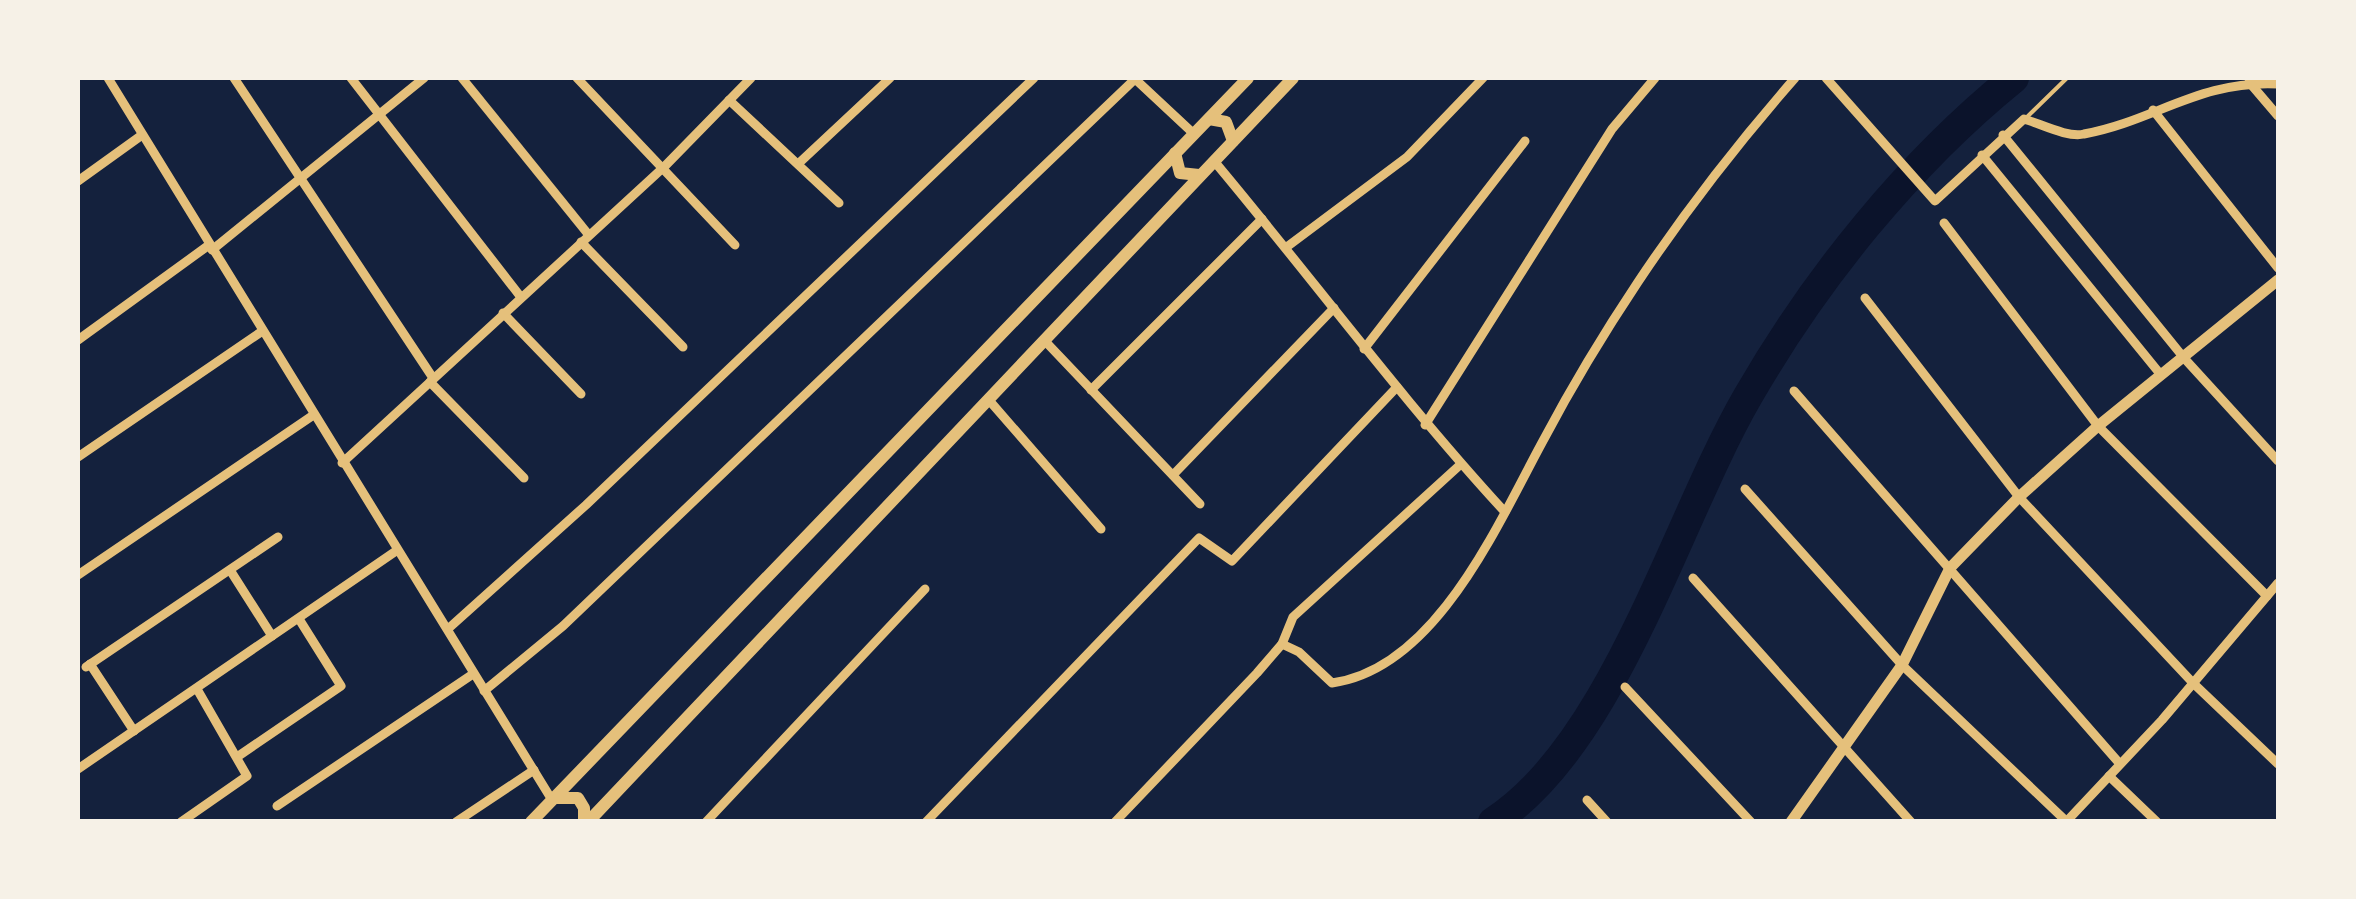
<svg xmlns="http://www.w3.org/2000/svg" width="2356" height="899" font-family="Lato,sans-serif">
  <rect width="100%" height="100%" fill="#14213d"/>
  <g fill="none" stroke-linecap="round" stroke-linejoin="round">
    <path stroke="#0b132b" stroke-width="30" d="M1493,822C1614,744 1676,520 1748,396C1816,278 1908,164 2014,78"/>
    <polyline stroke="#e5c07b" stroke-width="4" points="2028,116 2067,78"/>
    <g stroke="#e5c07b" stroke-width="9">
      <polyline points="108,78 552,800"/>
      <polyline points="234,78 433,378"/>
      <polyline points="351,78 520,296"/>
      <polyline points="462,78 588,234"/>
      <polyline points="577,78 735,245"/>
      <polyline points="1134,78 1194,134"/>
      <path d="M1826,78L1935,201L2024,119C2041,124 2068,138 2084,134C2155,121 2199,80 2278,84"/>
      <polyline points="2249,82 2278,116"/>
      <polyline points="729,100 839,203"/>
      <polyline points="2153,110 2278,268"/>
      <polyline points="2003,135 2184,358 2278,461"/>
      <polyline points="1982,155 2161,375"/>
      <path d="M1214,161C1312,278 1402,400 1505,512"/>
      <polyline points="798,164 890,78"/>
      <polyline points="78,181 142,135"/>
      <polyline points="1944,223 2098,426 2267,596"/>
      <polyline points="581,242 683,347"/>
      <polyline points="1288,246 1407,157 1483,78"/>
      <polyline points="212,250 424,78"/>
      <polyline points="1865,298 2019,497 2193,683 2278,764"/>
      <polyline points="503,313 581,394"/>
      <polyline points="78,340 209,245"/>
      <polyline points="1044,340 1200,504"/>
      <polyline points="1364,349 1525,141"/>
      <polyline points="430,382 524,478"/>
      <polyline points="1091,390 1262,219"/>
      <polyline points="1794,391 2120,764"/>
      <polyline points="988,399 1101,529"/>
      <polyline points="1425,425 1612,129 1655,78"/>
      <polyline points="78,457 261,332"/>
      <polyline points="342,463 665,166 751,78"/>
      <polyline points="1173,475 1334,308"/>
      <polyline points="1745,489 1902,665 2066,821"/>
      <polyline points="230,570 272,636"/>
      <polyline points="78,575 312,416"/>
      <polyline points="1693,578 1911,822"/>
      <polyline points="449,628 586,505 1034,78"/>
      <path d="M1282,644L1299,652L1332,683C1437,669 1499,521 1544,439C1572,386 1604,333 1638,282C1686,210 1738,143 1795,78"/>
      <polyline points="90,664 134,731"/>
      <polyline points="86,667 278,537"/>
      <polyline points="1625,687 1751,822"/>
      <polyline points="484,691 563,626 1135,79"/>
      <polyline points="237,757 341,686 299,619"/>
      <polyline points="78,769 396,551"/>
      <polyline points="2109,776 2157,822"/>
      <polyline points="1587,800 1607,822"/>
      <polyline points="277,806 473,674"/>
      <polyline points="181,822 247,776 197,689"/>
      <polyline points="456,822 534,770"/>
      <polyline points="706,822 925,589"/>
      <polyline points="926,822 1199,538 1232,561 1397,387"/>
      <polyline points="1115,822 1257,673 1282,644 1293,617 1461,464"/>
      <polyline points="2066,822 2162,720 2278,583"/>
    </g>
    <polyline stroke="#e5c07b" stroke-width="11" points="1791,822 1902,665 1950,568 2019,497 2098,426 2278,280"/>
    <g stroke="#e5c07b" stroke-width="12">
      <polyline points="1209,119 1226,122 1233,141"/>
      <polyline points="1175,153 1180,173 1199,175"/>
      <polyline points="554,798 578,798 584,808 584,822"/>
      <polyline points="531,822 1248,78"/>
      <polyline points="588,822 1293,78"/>
    </g>
  </g>
  <rect width="2356" height="899" fill="none" stroke="#f6f1e7" stroke-width="160"/>
</svg>
